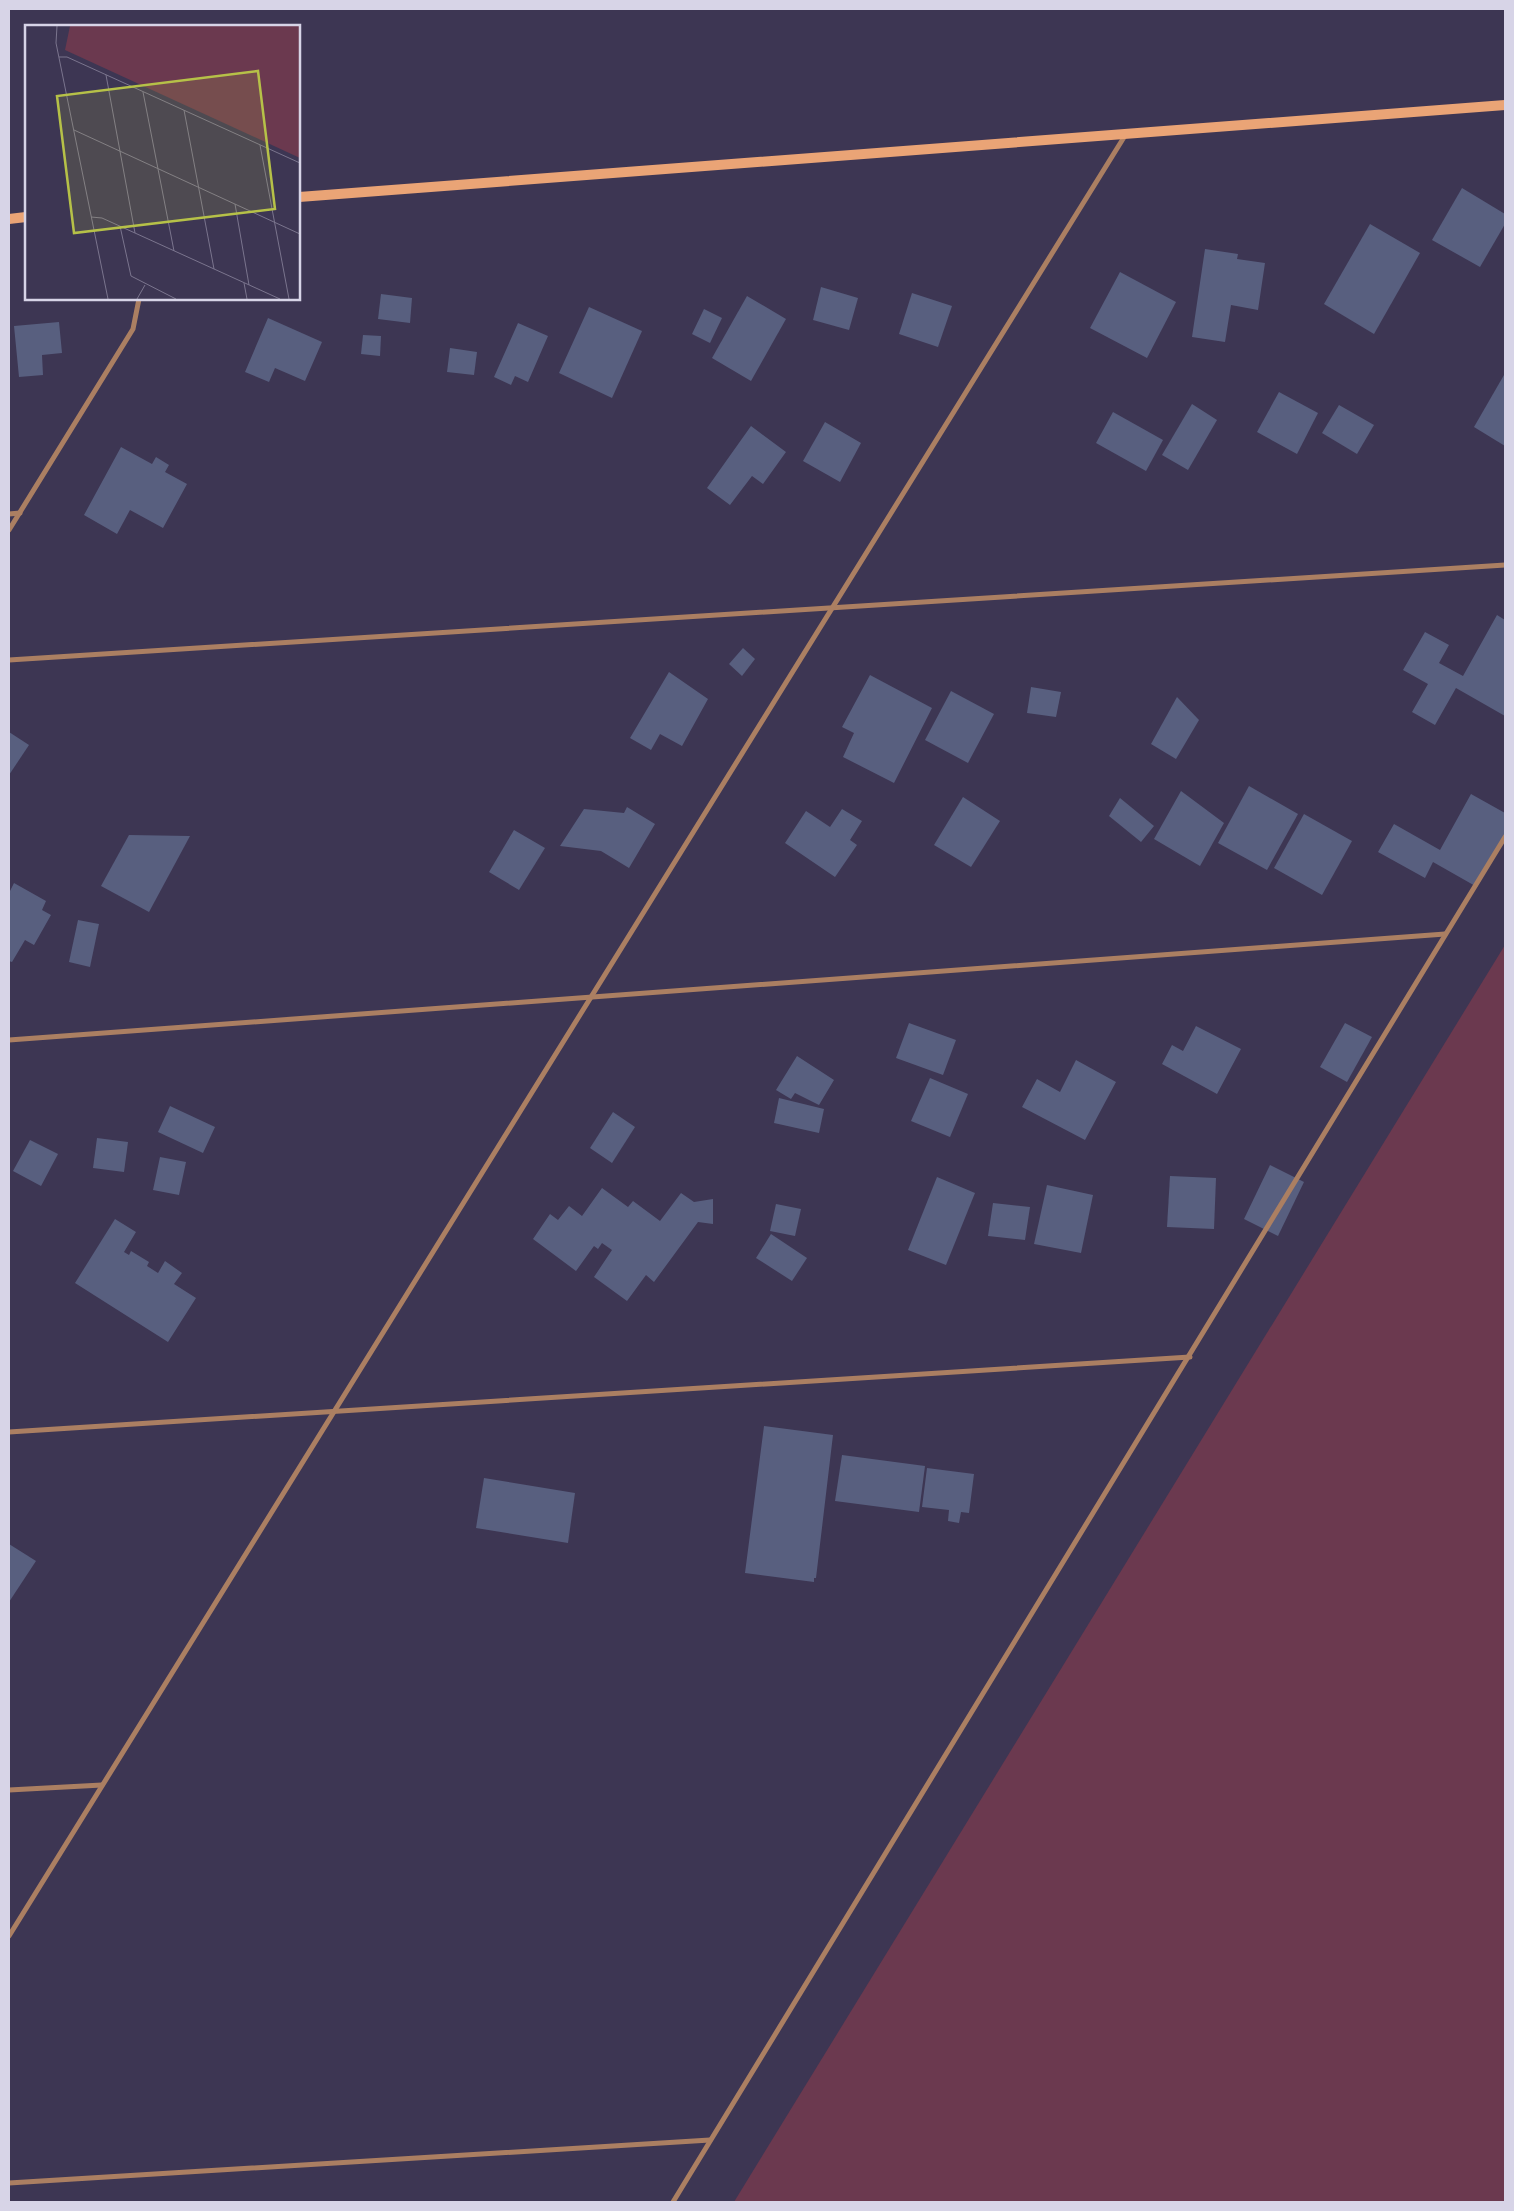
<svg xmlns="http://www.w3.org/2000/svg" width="1514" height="2211" font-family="'Titillium Web',sans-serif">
  <rect width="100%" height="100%" fill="#3d3653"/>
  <polygon fill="#6b394f" points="1505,945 1505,2202 734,2202"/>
  <g fill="#585f7f">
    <polygon points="1462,188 1505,214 1505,224 1480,267 1432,240"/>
    <polygon points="1370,224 1420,253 1374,334 1324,304"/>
    <polygon points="1205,249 1238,254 1237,259 1265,263 1258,310 1231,305 1225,342 1192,337"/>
    <polygon points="1120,272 1176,302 1147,358 1090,328"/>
    <polygon points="821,287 858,298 849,330 813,320"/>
    <polygon points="912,293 952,306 938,347 899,334"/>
    <polygon points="381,294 412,298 410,323 378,319"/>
    <polygon points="747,296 786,319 751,381 712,358"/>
    <polygon points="589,307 642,331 612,398 559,373"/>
    <polygon points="704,309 722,318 710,343 692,334"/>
    <polygon points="268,318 322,342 305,381 275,368 269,382 245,372"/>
    <polygon points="59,322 62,353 42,355 43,375 19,377 14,326"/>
    <polygon points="518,323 548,336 528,382 515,376 511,385 494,377"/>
    <polygon points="363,335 381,336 380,356 361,354"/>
    <polygon points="450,348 477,352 474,375 447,372"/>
    <polygon points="1504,375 1505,376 1505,446 1474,427"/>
    <polygon points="1279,392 1318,413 1297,454 1257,432"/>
    <polygon points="1192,404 1217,420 1188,470 1162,455"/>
    <polygon points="1339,405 1374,425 1357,454 1322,433"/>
    <polygon points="1113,412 1163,440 1146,471 1096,443"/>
    <polygon points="825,422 861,443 840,482 803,461"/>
    <polygon points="751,426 786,452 763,484 752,476 730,505 707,488"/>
    <polygon points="121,447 152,464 156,457 169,465 165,472 187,484 163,528 130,510 117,534 84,515"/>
    <polygon points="1497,615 1505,620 1505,716 1456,688 1435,725 1412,712 1428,684 1403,670 1425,632 1449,645 1439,663 1463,676"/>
    <polygon points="743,648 755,659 742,676 729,664"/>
    <polygon points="669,672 708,699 682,746 660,734 651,750 630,738"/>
    <polygon points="870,675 932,708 894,783 843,757 854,733 842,727"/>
    <polygon points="1031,687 1061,692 1056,717 1027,713"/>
    <polygon points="951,691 994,714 968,763 925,740"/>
    <polygon points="1177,697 1199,720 1176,759 1151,744"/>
    <polygon points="9,732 29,745 9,775"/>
    <polygon points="1249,786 1298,814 1267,870 1218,843"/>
    <polygon points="1181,791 1224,823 1200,866 1154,839"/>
    <polygon points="1471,794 1505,813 1505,837 1477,887 1433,862 1425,878 1378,852 1394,824 1440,850"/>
    <polygon points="963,797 1000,821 971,867 934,845"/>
    <polygon points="1120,798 1154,826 1141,842 1109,816"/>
    <polygon points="627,807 655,824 629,868 601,851 560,846 584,809 624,813"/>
    <polygon points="842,809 862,821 850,840 857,845 835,877 785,843 806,811 830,827"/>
    <polygon points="1304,814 1352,841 1322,895 1274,868"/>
    <polygon points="514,830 545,848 519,890 489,872"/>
    <polygon points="129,835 190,836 149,912 101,886"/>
    <polygon points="14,883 46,901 42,910 51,915 34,945 25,940 12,962 9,961 9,893"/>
    <polygon points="78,920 99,924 90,967 69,962"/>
    <polygon points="909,1023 956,1040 943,1075 896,1058"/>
    <polygon points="1345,1023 1372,1037 1347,1082 1320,1067"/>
    <polygon points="1196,1026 1241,1049 1217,1094 1162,1064 1172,1045 1183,1051"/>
    <polygon points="797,1056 834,1080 819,1105 795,1093 791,1099 776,1090"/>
    <polygon points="1076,1060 1116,1082 1085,1140 1022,1107 1037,1079 1060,1092"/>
    <polygon points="930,1078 968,1094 950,1137 911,1121"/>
    <polygon points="779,1098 824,1109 819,1133 774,1123"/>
    <polygon points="170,1106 215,1127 203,1153 158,1132"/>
    <polygon points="613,1112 635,1127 612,1163 590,1148"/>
    <polygon points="97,1138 128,1142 124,1172 93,1168"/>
    <polygon points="30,1140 58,1154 41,1186 13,1171"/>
    <polygon points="160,1157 186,1162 179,1195 153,1190"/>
    <polygon points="1270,1165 1304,1182 1278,1236 1244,1219"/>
    <polygon points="1170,1176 1216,1178 1214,1229 1167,1227"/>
    <polygon points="937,1177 975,1193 946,1265 908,1250"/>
    <polygon points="1047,1185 1093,1195 1081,1253 1034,1244"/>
    <polygon points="602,1188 628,1207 633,1201 660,1221 681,1193 694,1202 713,1199 713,1224 698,1222 654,1282 646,1275 627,1301 594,1277 612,1250 602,1243 598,1249 594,1246 576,1271 533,1239 550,1214 558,1220 569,1206 582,1216"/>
    <polygon points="993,1203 1030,1207 1025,1240 988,1236"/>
    <polygon points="776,1204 801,1209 795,1236 770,1231"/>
    <polygon points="115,1219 136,1232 124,1252 129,1255 131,1251 149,1262 147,1266 158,1273 165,1261 182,1273 174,1284 196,1298 168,1342 75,1283"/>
    <polygon points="771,1234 807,1258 792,1281 756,1258"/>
    <polygon points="764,1426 833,1435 816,1578 814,1578 814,1582 745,1573"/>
    <polygon points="842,1455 925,1466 919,1512 835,1501"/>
    <polygon points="927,1468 974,1474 969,1513 961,1512 959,1523 948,1521 949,1510 922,1507"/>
    <polygon points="484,1478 575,1493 568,1543 476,1528"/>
    <polygon points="9,1544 36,1561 9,1602"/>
  </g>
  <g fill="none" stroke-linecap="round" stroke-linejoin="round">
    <g stroke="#ab7f62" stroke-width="5">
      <polyline points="9,514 20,513"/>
      <polyline points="9,530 133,329 139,299"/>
      <polyline points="9,660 1505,565"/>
      <polyline points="9,1040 1445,934"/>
      <polyline points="9,1432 1190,1357"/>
      <polyline points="9,1790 102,1785"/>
      <polyline points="9,1936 1126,134"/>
      <polyline points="9,2183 710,2140"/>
      <polyline points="673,2202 1505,837"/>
    </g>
    <g stroke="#eaa476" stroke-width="10">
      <polyline points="299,197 1505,105"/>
      <polyline points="9,219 26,217"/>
    </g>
  </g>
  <g transform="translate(25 25)">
    <rect width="275" height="275" fill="#3d3653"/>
    <path d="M45,1H275V133L40,25Z" fill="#6b394f"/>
    <path fill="none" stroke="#7b758e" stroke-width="1" d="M32,1L31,18L83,274M34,32H42L275,138M81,50L110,208M118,67L149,226M159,85L189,244M49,105L275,209M235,120L264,274M210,179L224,260M66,192L77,193L255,274M95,201L106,251L151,274M219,258L222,274M112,274L120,260"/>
    <path fill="#b6c148" fill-opacity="0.15" stroke="#b6c148" stroke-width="2.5" d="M233,46L250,184L49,208L32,71Z"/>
    <rect width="275" height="275" fill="none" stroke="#d7d4e7" stroke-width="2.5"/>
  </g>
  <rect width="1514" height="2211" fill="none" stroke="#d7d4e7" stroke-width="20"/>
</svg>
